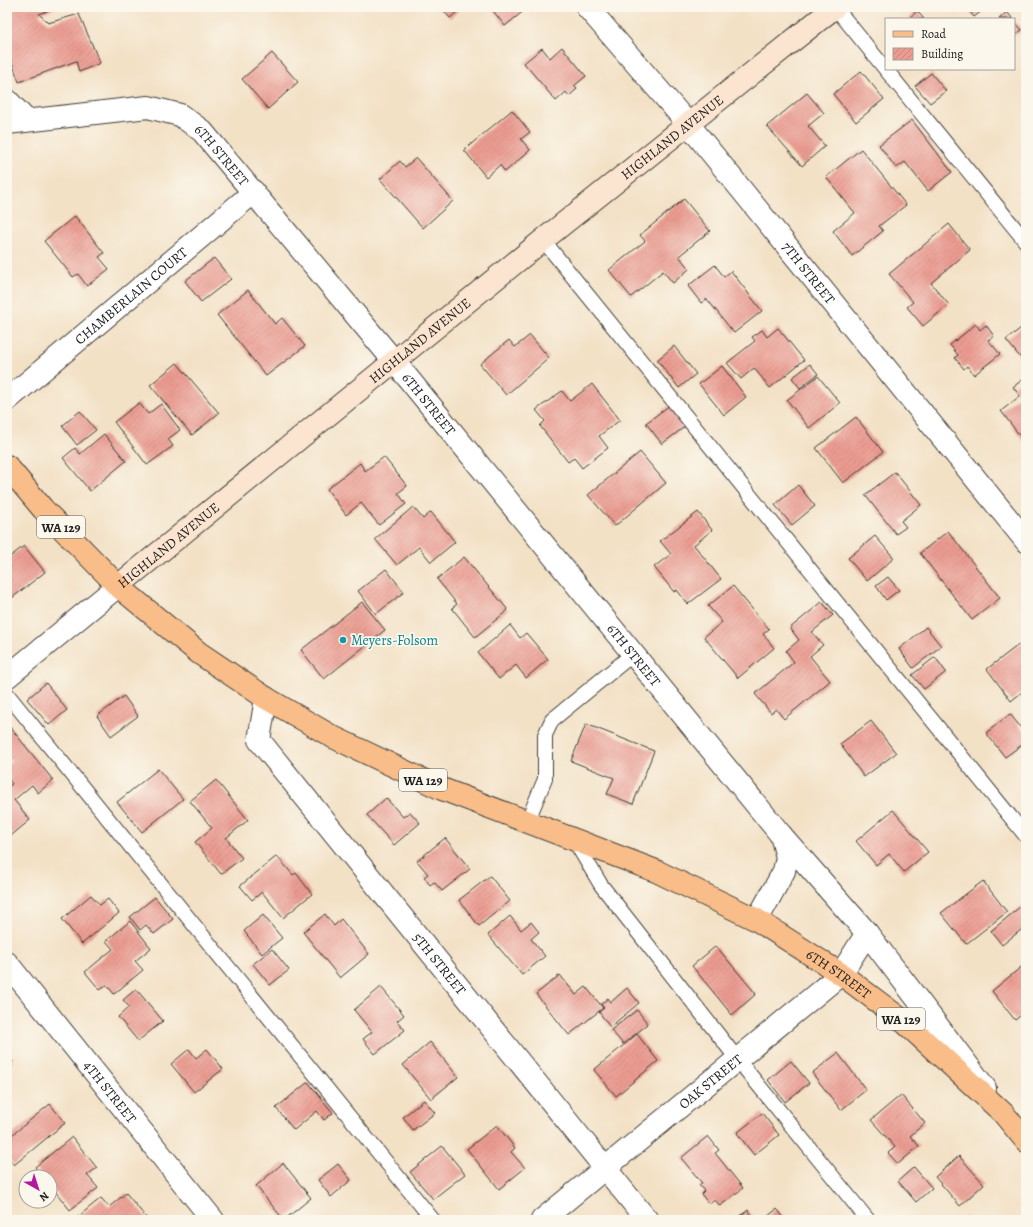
<svg xmlns="http://www.w3.org/2000/svg" width="1033" height="1227" font-family="Alegreya,serif">
  <defs>
    <pattern id="building-hatch" width="6" height="6" patternUnits="userSpaceOnUse"><rect width="6" height="6" fill="#eb9b91"/><path d="M-1 1l2-2M0 6l6-6M5 7l2-2" fill="none" stroke="#c9857c"/></pattern>
  </defs>
  <rect width="100%" height="100%" fill="#fbf7ec"/>
  <filter id="ink" filterUnits="userSpaceOnUse"><feTurbulence type="fractalNoise" baseFrequency=".025" numOctaves="2"/><feDisplacementMap in="SourceGraphic" scale="8" xChannelSelector="R" yChannelSelector="G"/><feConvolveMatrix kernelMatrix="1 2 1 2 8 2 1 2 1" color-interpolation-filters="sRGB"/></filter>
  <filter id="wash" filterUnits="userSpaceOnUse"><feTurbulence type="fractalNoise" baseFrequency=".012" numOctaves="4" result="noise"/><feDisplacementMap in="SourceGraphic" scale="16" xChannelSelector="R" yChannelSelector="G"/><feGaussianBlur stdDeviation="0.9" result="paint"/><feColorMatrix in="noise" values="0 0 0 0 0 0 0 0 0 0 0 0 0 0 0 0 0 1.4 0 .05"/><feComposite in="paint" operator="in"/></filter>
  <g filter="url(#wash)">
    <rect width="100%" height="100%" fill="#f3e1c6"/>
    <g id="blocks">
      <g fill="url(#building-hatch)">
        <polygon points="7,7 59,7 39,14 48,23 79,14 100,63 79,72 76,61 19,82 7,49"/>
        <polygon points="440,7 463,7 450,18"/>
        <polygon points="490,7 525,7 526,9 505,26"/>
        <polygon points="966,7 987,7 974,17"/>
        <polygon points="917,11 924,19 908,19"/>
        <polygon points="1007,12 1013,19 999,19"/>
        <polygon points="1014,21 1022,30 1014,36"/>
        <polygon points="562,47 586,76 574,86 577,89 569,96 566,92 556,101 524,63 542,48 550,58"/>
        <polygon points="272,53 298,82 268,109 242,79"/>
        <polygon points="861,71 884,99 856,122 833,94"/>
        <polygon points="931,73 946,91 930,103 915,86"/>
        <polygon points="807,93 824,113 808,126 825,146 802,166 767,126"/>
        <polygon points="512,110 530,132 521,139 530,150 505,172 500,165 486,177 464,150"/>
        <polygon points="912,120 952,172 928,191 905,162 896,168 879,145"/>
        <polygon points="861,149 906,205 879,226 883,231 852,256 833,231 855,213 826,177"/>
        <polygon points="416,158 453,201 423,228 380,179 400,161 405,167"/>
        <polygon points="684,199 710,231 679,256 689,269 673,283 663,271 631,297 609,270 645,241 640,235"/>
        <polygon points="75,216 104,253 99,257 109,269 87,286 78,274 73,277 44,241"/>
        <polygon points="949,224 970,250 931,283 949,305 923,326 907,307 913,302 889,274"/>
        <polygon points="214,258 231,279 201,302 185,281"/>
        <polygon points="715,265 724,277 731,271 762,311 734,333 707,299 701,303 688,286"/>
        <polygon points="248,290 275,324 282,318 305,346 266,376 217,315"/>
        <polygon points="976,324 980,330 986,325 994,336 988,340 1000,354 974,375 967,366 964,369 955,358 958,355 950,345"/>
        <polygon points="1026,324 1026,352 1020,357 1006,340"/>
        <polygon points="778,328 804,360 770,388 754,368 741,379 727,363 755,341 752,337 762,330 767,337"/>
        <polygon points="530,335 549,358 506,395 480,364 509,340 515,347"/>
        <polygon points="674,346 696,374 679,388 657,360"/>
        <polygon points="177,363 219,413 192,435 150,385"/>
        <polygon points="810,364 818,374 800,388 792,378"/>
        <polygon points="722,366 746,397 724,415 699,384"/>
        <polygon points="818,376 840,403 809,428 787,400"/>
        <polygon points="1026,377 1026,444 1001,411 1020,396 1013,387"/>
        <polygon points="592,384 620,420 599,436 608,448 582,468 574,458 568,462 540,426 545,421 536,410 562,391 570,401"/>
        <polygon points="139,403 148,414 161,404 180,430 168,439 173,446 147,465 114,422"/>
        <polygon points="670,405 687,425 662,444 646,423"/>
        <polygon points="80,411 96,430 77,445 62,426"/>
        <polygon points="856,417 883,452 843,483 816,448"/>
        <polygon points="104,434 126,461 90,491 63,458 75,448 80,454"/>
        <polygon points="640,452 666,483 615,526 588,495"/>
        <polygon points="384,457 407,486 398,493 406,504 379,525 361,503 346,515 327,489 360,463 365,471"/>
        <polygon points="895,472 921,505 901,521 906,527 896,534 865,495"/>
        <polygon points="798,485 815,506 792,525 775,505"/>
        <polygon points="413,507 423,519 431,512 455,542 431,562 419,547 397,565 375,539"/>
        <polygon points="698,512 712,530 694,545 721,579 688,604 677,590 674,592 654,567 671,554 660,541"/>
        <polygon points="948,531 1000,598 972,620 920,553"/>
        <polygon points="875,536 894,558 867,581 848,558"/>
        <polygon points="24,546 45,572 8,601 7,559"/>
        <polygon points="464,557 508,610 475,637 452,608 457,604 437,579"/>
        <polygon points="386,569 404,592 376,614 358,591"/>
        <polygon points="888,577 899,590 886,600 876,586"/>
        <polygon points="733,586 769,629 763,634 774,648 738,678 704,637 722,622 708,606"/>
        <polygon points="362,602 385,630 324,679 301,650"/>
        <polygon points="822,602 833,615 812,632 823,645 810,656 830,681 784,719 776,709 771,713 755,694 794,662 786,651 799,640 790,628"/>
        <polygon points="510,625 520,638 526,633 548,659 526,678 516,665 499,679 478,653"/>
        <polygon points="926,627 941,646 913,668 899,649"/>
        <polygon points="1026,639 1026,689 1011,701 987,669"/>
        <polygon points="935,657 946,672 924,689 912,675"/>
        <polygon points="46,683 67,710 49,725 27,699"/>
        <polygon points="124,696 138,716 111,736 97,716"/>
        <polygon points="1010,714 1026,734 1026,742 1005,757 986,733"/>
        <polygon points="871,721 896,753 864,777 840,744"/>
        <polygon points="586,724 654,751 633,804 607,794 614,778 571,761"/>
        <polygon points="10,727 53,780 38,793 32,785 14,800 30,820 7,839 7,788 12,784 7,777 7,765 11,762 7,756 7,730"/>
        <polygon points="158,769 183,799 142,832 117,802"/>
        <polygon points="216,780 248,820 226,838 242,858 221,874 195,842 212,828 190,801"/>
        <polygon points="386,798 403,817 410,812 420,823 394,845 367,815"/>
        <polygon points="893,810 928,852 904,872 889,854 876,865 856,841"/>
        <polygon points="445,838 470,869 442,891 434,882 430,885 424,877 428,874 417,861"/>
        <polygon points="277,856 293,875 296,873 312,894 283,918 262,892 252,900 240,886"/>
        <polygon points="490,876 510,901 479,926 459,900"/>
        <polygon points="983,881 1007,912 966,944 941,913"/>
        <polygon points="91,895 100,905 108,899 119,913 82,944 62,919"/>
        <polygon points="155,897 173,919 154,934 146,925 140,930 130,917"/>
        <polygon points="1021,906 1026,913 1026,926 1002,945 991,931"/>
        <polygon points="325,914 334,926 341,919 369,954 340,978 303,932"/>
        <polygon points="263,915 282,938 262,954 244,931"/>
        <polygon points="510,916 521,930 531,922 539,932 531,939 545,956 522,975 488,935"/>
        <polygon points="130,921 151,948 135,961 143,970 114,994 107,985 100,990 85,972 113,949 106,941"/>
        <polygon points="716,946 756,994 732,1015 692,966"/>
        <polygon points="272,949 289,970 270,985 253,964"/>
        <polygon points="1026,963 1026,1011 1015,1020 992,991"/>
        <polygon points="560,975 576,995 586,987 603,1008 569,1035 536,994"/>
        <polygon points="381,987 404,1015 397,1021 405,1030 375,1054 363,1039 372,1032 354,1010"/>
        <polygon points="627,988 639,1003 610,1027 599,1012 604,1008 601,1004 608,998 611,1002"/>
        <polygon points="136,989 163,1021 138,1041 118,1017 129,1007 123,1000"/>
        <polygon points="637,1010 648,1024 623,1044 611,1030"/>
        <polygon points="637,1034 658,1061 616,1096 594,1070"/>
        <polygon points="430,1042 458,1077 431,1099 403,1065"/>
        <polygon points="189,1049 196,1058 207,1049 223,1069 194,1092 171,1064"/>
        <polygon points="838,1053 866,1090 841,1110 812,1073"/>
        <polygon points="7,1054 13,1062 7,1067"/>
        <polygon points="791,1061 809,1083 785,1102 768,1080"/>
        <polygon points="308,1082 333,1113 324,1120 317,1111 294,1130 276,1108"/>
        <polygon points="901,1095 925,1123 910,1136 919,1146 898,1164 888,1153 895,1147 871,1120"/>
        <polygon points="424,1100 435,1113 413,1130 403,1117"/>
        <polygon points="50,1104 65,1123 14,1165 7,1156 7,1139"/>
        <polygon points="762,1113 779,1135 754,1155 737,1133"/>
        <polygon points="497,1125 515,1148 511,1152 525,1168 499,1189 467,1149"/>
        <polygon points="708,1136 719,1150 715,1153 743,1188 720,1206 715,1200 709,1204 701,1194 704,1191 699,1185 702,1183 681,1158"/>
        <polygon points="72,1137 97,1168 87,1175 98,1188 70,1210 50,1185 50,1177 43,1177 35,1167"/>
        <polygon points="442,1146 465,1174 433,1199 410,1172"/>
        <polygon points="959,1156 984,1184 960,1206 935,1177"/>
        <polygon points="283,1163 311,1198 284,1220 256,1186"/>
        <polygon points="338,1164 351,1180 331,1197 318,1180"/>
        <polygon points="914,1167 932,1188 916,1202 898,1181"/>
        <polygon points="126,1193 148,1220 74,1220 101,1198 109,1207"/>
        <polygon points="777,1209 786,1220 763,1220"/>
        <polygon points="748,1210 756,1220 735,1220"/>
        <polygon points="966,1216 969,1220 961,1220"/>
      </g>
    </g>
  </g>
  <g filter="url(#ink)">
    <use href="#blocks" fill-opacity="0" stroke="#3c3a36" stroke-width="1"/>
    <g fill="none" stroke-linecap="round" stroke-linejoin="round">
      <g stroke="#3c3a36" stroke-width="16">
        <g id="lane">
          <polyline points="835,7 1026,242"/>
          <polyline points="543,240 1026,836"/>
          <polyline points="7,694 433,1220"/>
          <polyline points="527,822 545,779 545,735 552,720 633,654"/>
          <polyline points="574,840 601,885 738,1060 868,1220"/>
        </g>
      </g>
      <g stroke="#3c3a36" stroke-width="24">
        <g id="street">
          <path id="s1" d="M587,7L689,125L1026,541"/>
          <polyline points="7,100 26,120"/>
          <path id="s2" d="M7,123L148,107L180,115L202,131L394,361L781,835L867,933L985,1088"/>
          <path id="s3" d="M7,400L254,192"/>
          <polyline points="7,677 118,586"/>
          <path id="s4" d="M266,698L259,740L647,1220"/>
          <polyline points="757,920 784,871 787,857 781,835"/>
          <path id="s5" d="M7,963L213,1220"/>
          <path id="s6" d="M542,1220L841,974L867,933"/>
        </g>
      </g>
      <g stroke="#3c3a36" stroke-width="24">
        <g id="secondary">
          <path id="s7" d="M118,586L543,240L835,7"/>
        </g>
      </g>
      <g stroke="#3c3a36" stroke-width="24">
        <g id="primary">
          <path id="s8" d="M7,466L43,509L118,586L199,653L266,698L333,737L442,789L656,871L757,920L841,974L902,1020L1003,1113L1026,1141"/>
        </g>
      </g>
      <use href="#lane" stroke="#fff" stroke-width="14"/>
      <use href="#street" stroke="#fff" stroke-width="22"/>
      <use href="#secondary" stroke="#fce5d0" stroke-width="22"/>
      <use href="#primary" stroke="#f8bd89" stroke-width="22"/>
    </g>
  </g>
  <circle fill="#0f9aa8" stroke="#fbf7ec" stroke-width="1.5" cx="343" cy="640" r="4"/>
  <g text-anchor="middle" stroke-width="3.5" stroke-linejoin="round" paint-order="stroke">
    <g fill="#fbf7ec" stroke="#5f5e5a" stroke-width="1">
      <rect x="37" y="516" width="48" height="22" rx="3"/>
      <rect x="399" y="769" width="48" height="22" rx="3"/>
      <rect x="877" y="1008" width="48" height="22" rx="3"/>
    </g>
    <g font-size="13" font-weight="bold" fill="#1c1c1c">
      <text x="61" y="532">WA 129</text>
      <text x="423" y="785">WA 129</text>
      <text x="901" y="1024">WA 129</text>
    </g>
    <g font-size="14" fill="#1c1c1c" stroke="#fbf7ec">
      <text dy="5" stroke="none"><textPath href="#s7" startOffset="713">HIGHLAND AVENUE</textPath></text>
      <text dy="5" stroke="none"><textPath href="#s2" startOffset="233">6TH STREET</textPath></text>
      <text dy="5" stroke="none"><textPath href="#s1" startOffset="346">7TH STREET</textPath></text>
      <text dy="5" stroke="none"><textPath href="#s3" startOffset="162">CHAMBERLAIN COURT</textPath></text>
      <text dy="5" stroke="none"><textPath href="#s7" startOffset="389">HIGHLAND AVENUE</textPath></text>
      <text dy="5" stroke="none"><textPath href="#s2" startOffset="557">6TH STREET</textPath></text>
      <text dy="5" stroke="none"><textPath href="#s7" startOffset="65">HIGHLAND AVENUE</textPath></text>
      <text dy="5" stroke="none"><textPath href="#s2" startOffset="881">6TH STREET</textPath></text>
      <text dy="5" stroke="none"><textPath href="#s4" startOffset="330">5TH STREET</textPath></text>
      <text dy="5" stroke="none"><textPath href="#s8" startOffset="987">6TH STREET</textPath></text>
      <text dy="5" stroke="none"><textPath href="#s6" startOffset="218">OAK STREET</textPath></text>
      <text dy="5" stroke="none"><textPath href="#s5" startOffset="165">4TH STREET</textPath></text>
    </g>
    <g font-size="14" fill="#0d838f" stroke="#fbf7ec" text-anchor="start">
      <text x="351" y="645">Meyers-Folsom</text>
    </g>
  </g>
  <rect width="1033" height="1227" fill="none" stroke="#fbf7ec" stroke-width="24"/>
  <rect x="885" y="18" width="130" height="52" fill="#fbf7ec" stroke="#a29f99"/>
  <rect x="893" y="31" width="20" height="6" fill="#f8bd89" stroke="#a29f99"/>
  <text x="921" y="38" font-size="12" fill="#1c1c1c">Road</text>
  <rect x="893" y="48" width="20" height="12" fill="url(#building-hatch)" stroke="#a29f99"/>
  <text x="921" y="58" font-size="12" fill="#1c1c1c">Building</text>
  <g transform="translate(38 1189) rotate(141)"><circle r="19" fill="#fbf7ec" stroke="#a29f99"/>
  <path d="M0-3L7 15L0 10L-7 15Z" fill="#b5179e"/>
  <text y="-6" font-size="11" font-weight="bold" text-anchor="middle" fill="#1c1c1c">N</text>
  </g>
</svg>
